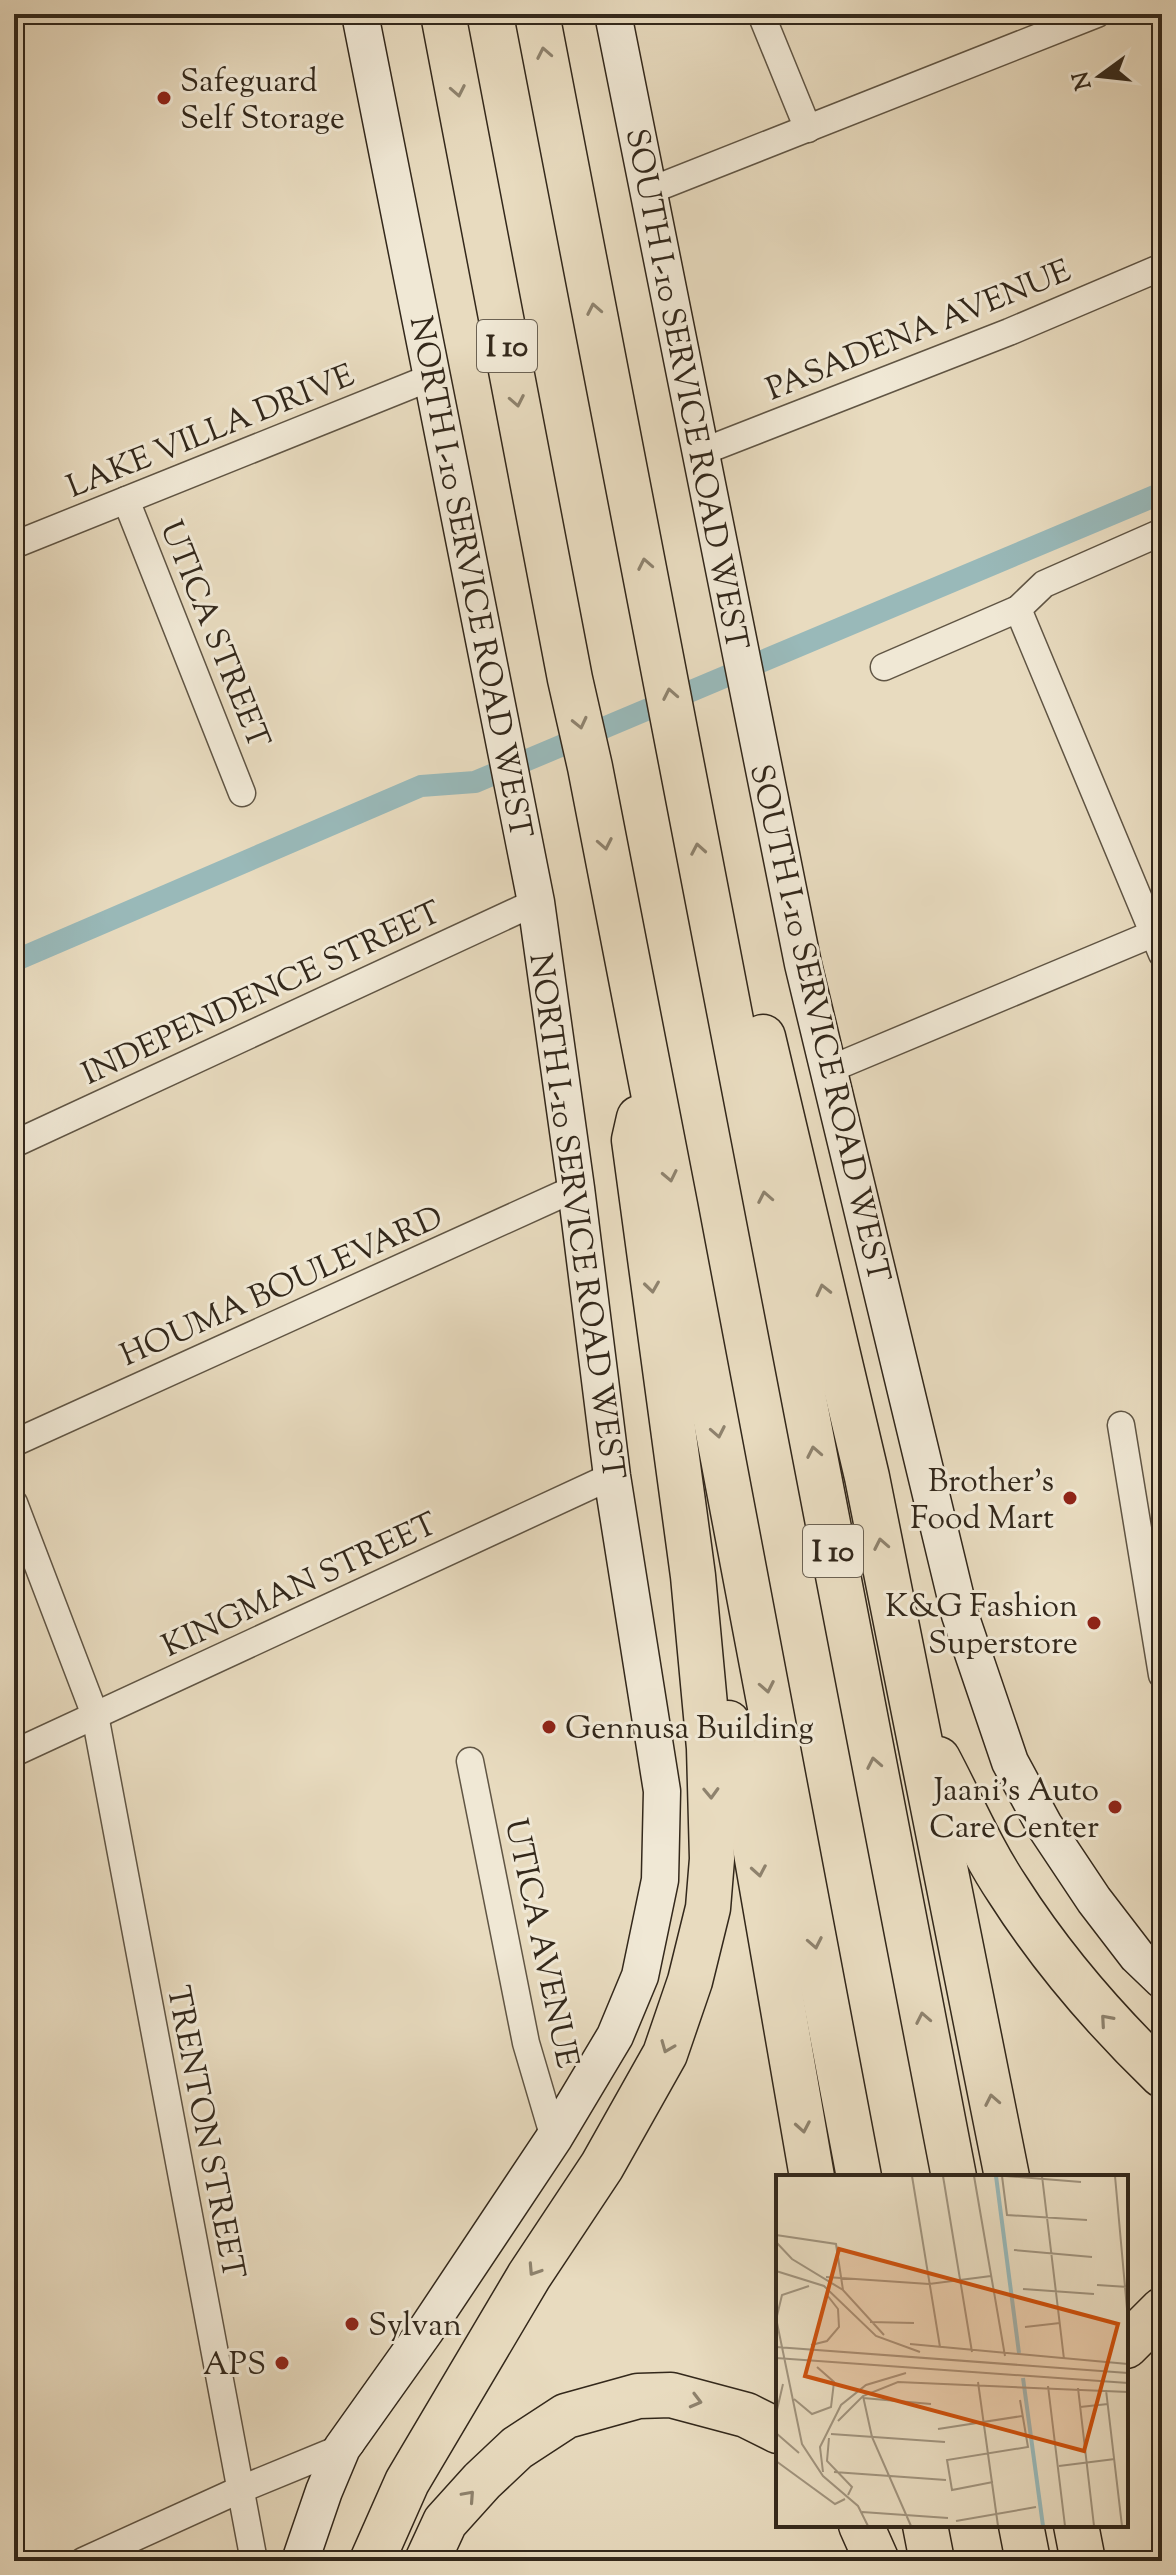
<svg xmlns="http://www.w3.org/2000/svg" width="1176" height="2575" font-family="'Sorts Mill Goudy',serif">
  <rect width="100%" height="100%" fill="#e8dbbf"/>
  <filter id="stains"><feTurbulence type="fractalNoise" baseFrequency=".0025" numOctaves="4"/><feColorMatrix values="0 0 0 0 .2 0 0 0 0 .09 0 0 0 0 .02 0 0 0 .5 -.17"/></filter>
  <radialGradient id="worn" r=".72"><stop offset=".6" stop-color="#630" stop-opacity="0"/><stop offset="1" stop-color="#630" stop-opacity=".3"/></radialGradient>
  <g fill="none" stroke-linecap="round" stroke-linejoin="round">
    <polyline stroke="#99b9b9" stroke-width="22" points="14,961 421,786 475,782 1162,493"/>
    <g stroke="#605544" stroke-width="29">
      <g id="street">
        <polyline points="761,14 808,129"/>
        <polyline points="649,191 1097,14"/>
        <polyline points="699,453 1009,332 1162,267"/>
        <polyline points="126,500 242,793"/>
        <polyline points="14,545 432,377"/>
        <polyline points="1018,609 1162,954"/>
        <polyline points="884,667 1018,609 1044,584 1162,532"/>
        <polyline points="828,1070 1162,930"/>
        <polyline points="14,1144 536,902"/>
        <polyline points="1121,1425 1162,1675"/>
        <polyline points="14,1443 576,1188"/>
        <polyline points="14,1503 95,1715 254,2561"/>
        <polyline points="14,1753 612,1476"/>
        <polyline points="470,1761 526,2043 554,2138"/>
        <polyline points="83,2561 239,2490 351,2444"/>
      </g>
    </g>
    <g stroke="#33281b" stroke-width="39">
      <g id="secondary">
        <polyline points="613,14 803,964 960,1615 1010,1762 1044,1825 1094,1900 1137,1956 1162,1980"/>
        <polyline points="300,2561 324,2491 342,2448 426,2330 554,2138 615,2036 640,1976 660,1880 662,1791 612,1476 576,1188 536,902 360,14"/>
      </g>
    </g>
    <g stroke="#33281b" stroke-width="47">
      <g id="highway">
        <polyline points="443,14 570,679 590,767 675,1205 859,2177"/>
        <polyline points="537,14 954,2177"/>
        <polyline points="763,1037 867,1477 1007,2177"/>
        <polyline points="728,1723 750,1818 812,2177"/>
        <path d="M938,1759C961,1802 981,1850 1008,1890C1052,1959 1103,2018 1162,2075"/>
        <polyline points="1126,2346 1162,2310"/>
        <polyline points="861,2525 877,2561"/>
        <polyline points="925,2525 932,2561"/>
        <polyline points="1021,2525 1028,2561"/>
        <polyline points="1076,2525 1083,2561"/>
        <polyline points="372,2561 407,2482 529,2276 602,2166 665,2054 690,1981 708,1908 712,1859 709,1748 693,1576 634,1140 639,1118"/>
        <polyline points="427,2561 445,2522 482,2481 517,2448 566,2416 638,2396 671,2395 746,2415 778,2431"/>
      </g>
    </g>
    <use href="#street" stroke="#f0e8d5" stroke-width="26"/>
    <use href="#secondary" stroke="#f0e8d5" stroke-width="36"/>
    <use href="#highway" stroke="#e8dbbf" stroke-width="44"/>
  </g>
  <defs><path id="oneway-chevron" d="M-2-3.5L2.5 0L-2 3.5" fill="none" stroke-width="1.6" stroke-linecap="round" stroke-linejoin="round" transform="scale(2)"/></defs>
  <g stroke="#8e826d">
    <use href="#oneway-chevron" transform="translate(544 53) rotate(-101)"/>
    <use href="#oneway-chevron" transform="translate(458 91) rotate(79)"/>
    <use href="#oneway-chevron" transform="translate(594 309) rotate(-101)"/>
    <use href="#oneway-chevron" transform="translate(517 401) rotate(79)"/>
    <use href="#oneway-chevron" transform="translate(645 564) rotate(-101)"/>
    <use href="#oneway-chevron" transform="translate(670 694) rotate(-101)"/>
    <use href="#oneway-chevron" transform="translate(580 723) rotate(77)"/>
    <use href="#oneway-chevron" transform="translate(605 844) rotate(79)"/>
    <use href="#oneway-chevron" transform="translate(698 849) rotate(-100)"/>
    <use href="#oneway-chevron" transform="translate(670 1176) rotate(78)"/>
    <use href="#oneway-chevron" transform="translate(765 1197) rotate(-101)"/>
    <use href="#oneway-chevron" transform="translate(652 1287) rotate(82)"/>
    <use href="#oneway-chevron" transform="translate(823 1290) rotate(-103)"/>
    <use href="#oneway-chevron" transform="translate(718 1432) rotate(79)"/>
    <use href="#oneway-chevron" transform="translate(814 1452) rotate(-101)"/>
    <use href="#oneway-chevron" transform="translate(881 1544) rotate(-101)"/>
    <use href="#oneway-chevron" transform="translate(767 1687) rotate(79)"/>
    <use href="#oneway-chevron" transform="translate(874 1763) rotate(-101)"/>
    <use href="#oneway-chevron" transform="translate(711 1793) rotate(88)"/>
    <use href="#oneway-chevron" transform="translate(759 1871) rotate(80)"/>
    <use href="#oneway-chevron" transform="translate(815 1943) rotate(79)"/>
    <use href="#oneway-chevron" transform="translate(923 2018) rotate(-101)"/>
    <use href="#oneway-chevron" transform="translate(1106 2020) rotate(-131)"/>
    <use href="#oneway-chevron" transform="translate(667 2047) rotate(112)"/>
    <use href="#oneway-chevron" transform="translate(992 2100) rotate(-101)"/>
    <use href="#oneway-chevron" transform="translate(803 2127) rotate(80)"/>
    <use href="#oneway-chevron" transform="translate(534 2270) rotate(123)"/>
    <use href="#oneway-chevron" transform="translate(696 2401) rotate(15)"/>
    <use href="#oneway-chevron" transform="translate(469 2496) rotate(-48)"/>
  </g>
  <g fill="#8f2418" stroke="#f0e8d5" stroke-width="3">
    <circle cx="164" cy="98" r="8"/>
    <circle cx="1070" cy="1498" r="8"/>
    <circle cx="1094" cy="1623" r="8"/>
    <circle cx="549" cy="1727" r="8"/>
    <circle cx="1115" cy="1807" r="8"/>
    <circle cx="352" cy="2324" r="8"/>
    <circle cx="282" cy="2363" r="8"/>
  </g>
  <g text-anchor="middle" stroke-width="6" stroke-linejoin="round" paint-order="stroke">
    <g fill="#f0e8d5" stroke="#6c6253" stroke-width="2">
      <rect x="477" y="320" width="60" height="52" rx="6"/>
      <rect x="803" y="1525" width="60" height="52" rx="6"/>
    </g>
    <g font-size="30" font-weight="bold" fill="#33281b">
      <text x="507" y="356">I 10</text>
      <text x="833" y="1561">I 10</text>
    </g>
    <g font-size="32" fill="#33281b" stroke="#f0e8d5" text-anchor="end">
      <text x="180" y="91" text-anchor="start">Safeguard<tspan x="180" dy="37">Self Storage</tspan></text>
      <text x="1054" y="1491">Brother's<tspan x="1054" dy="37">Food Mart</tspan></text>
      <text x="1078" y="1616">K&amp;G Fashion<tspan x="1078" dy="37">Superstore</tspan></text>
      <text x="565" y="1738" text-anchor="start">Gennusa Building</text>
      <text x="1099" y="1800">Jaani's Auto<tspan x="1099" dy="37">Care Center</tspan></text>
      <text x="368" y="2335" text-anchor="start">Sylvan</text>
      <text x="266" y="2374">APS</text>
    </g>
    <g font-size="32" fill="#33281b" stroke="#f0e8d5">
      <text transform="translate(918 329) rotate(-22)" y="11">PASADENA AVENUE</text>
      <text transform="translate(688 389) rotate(79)" y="11">SOUTH I-10 SERVICE ROAD WEST</text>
      <text transform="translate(210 430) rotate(-22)" y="11">LAKE VILLA DRIVE</text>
      <text transform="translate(472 577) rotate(79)" y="11">NORTH I-10 SERVICE ROAD WEST</text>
      <text transform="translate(216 634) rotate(68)" y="11">UTICA STREET</text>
      <text transform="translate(261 992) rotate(-25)" y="11">INDEPENDENCE STREET</text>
      <text transform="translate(821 1023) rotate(77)" y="11">SOUTH I-10 SERVICE ROAD WEST</text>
      <text transform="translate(578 1216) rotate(82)" y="11">NORTH I-10 SERVICE ROAD WEST</text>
      <text transform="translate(281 1285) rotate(-24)" y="11">HOUMA BOULEVARD</text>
      <text transform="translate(299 1584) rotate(-25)" y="11">KINGMAN STREET</text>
      <text transform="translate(543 1943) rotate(78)" y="11">UTICA AVENUE</text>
      <text transform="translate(207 2132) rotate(79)" y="11">TRENTON STREET</text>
    </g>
  </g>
  <g transform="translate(776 2175)">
    <rect width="352" height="352" fill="#e8dbbf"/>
    <path fill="none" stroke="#99b9b9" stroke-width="4" d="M220,1L243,178M247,203L267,351"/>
    <path fill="none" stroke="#a0937d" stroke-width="2" d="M136,1L164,172M167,1L196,177M198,1L229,181M226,1L231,40L311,45M229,1L305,7M266,1L288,184M339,1L352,145M0,60L60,69L67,115M0,67L16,84L67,115L108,160M238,75L316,82M0,96L48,111L100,161L144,177M50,102L153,109L215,101M321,110L352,112M247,114L318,119M0,143L26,269L47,301L82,331L92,351M0,145L6,120L33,111M94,147L138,148M249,152L284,148M134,169L352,189M35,170L51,166L63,152L62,134L51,120M0,172L352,198M0,183L352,208M202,207L222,351M272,211L289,351M302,213L318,351M330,215L346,351M87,221L96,262L135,351M87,223L155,229M18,224L36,239L55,232L58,207L41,192M304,232L332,229M0,239L7,209M62,246L87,221L122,207L352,217M162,254L246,241M0,258L23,278M55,259L169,267M53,263L51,286L76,312L72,320M0,286L59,329L69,324M283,291L339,284M47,297L44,272L65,230L90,210L130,198M58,297L170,305M217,307L176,315L171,285L252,272L244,225M86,337L172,343M180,346L260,332"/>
    <path fill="#cd520e" fill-opacity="0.15" stroke="#cd520e" stroke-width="4" d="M63,74L342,149L308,276L29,201Z"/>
    <rect width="352" height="352" fill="none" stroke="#33281b" stroke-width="4"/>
  </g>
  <rect width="1176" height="2575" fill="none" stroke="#e8dbbf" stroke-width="48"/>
  <rect x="16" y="16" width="1144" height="2543" fill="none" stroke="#33281b" stroke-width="4"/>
  <rect x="24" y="24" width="1128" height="2527" fill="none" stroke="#33281b" stroke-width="2"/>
  <g transform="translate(1100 76) rotate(255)" stroke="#f0e8d5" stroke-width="6" paint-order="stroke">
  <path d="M0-6L14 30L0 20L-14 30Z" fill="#33281b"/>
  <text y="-12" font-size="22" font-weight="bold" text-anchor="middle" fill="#33281b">N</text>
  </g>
  <rect width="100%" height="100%" filter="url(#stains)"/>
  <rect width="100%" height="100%" fill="url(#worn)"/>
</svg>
